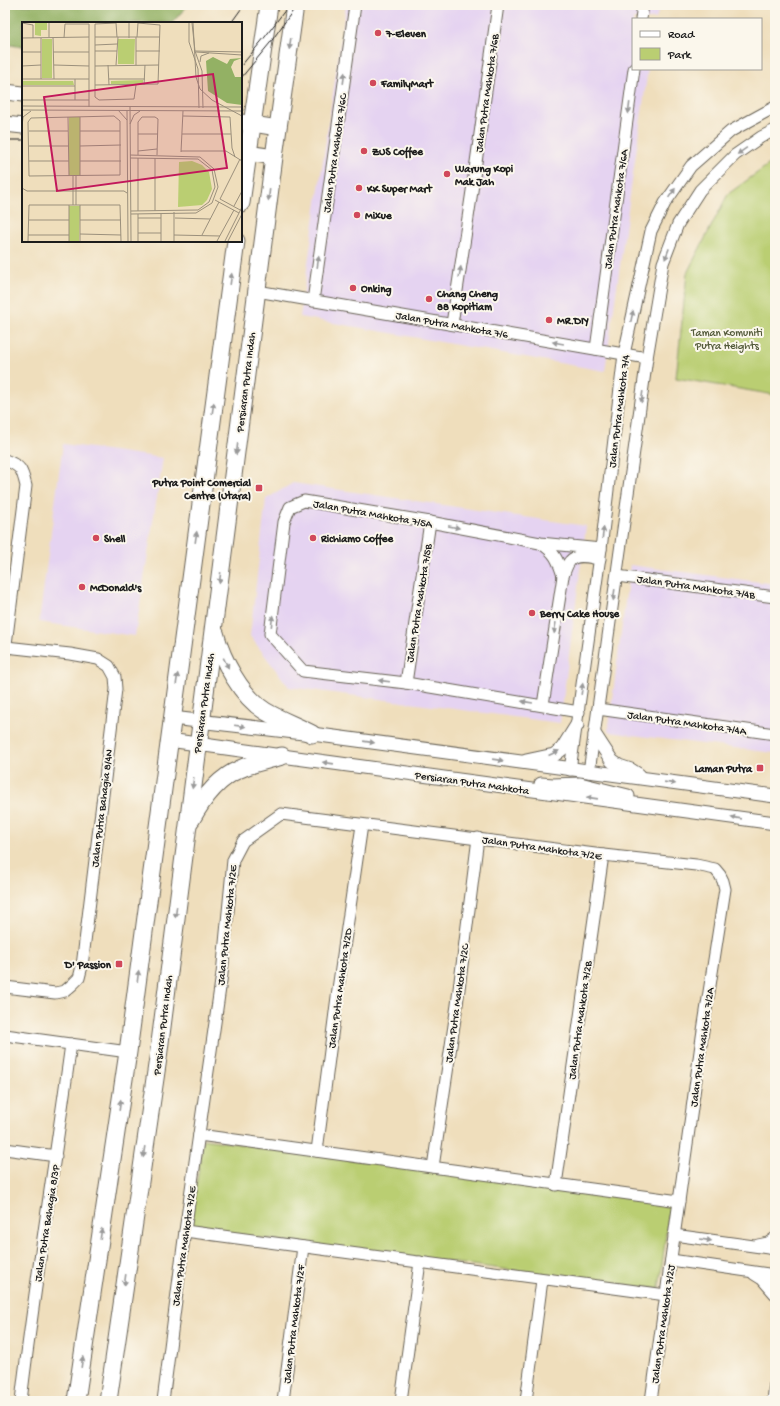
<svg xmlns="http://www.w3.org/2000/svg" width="780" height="1406" font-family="'Gochi Hand',sans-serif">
  <rect width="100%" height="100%" fill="#fbf7ec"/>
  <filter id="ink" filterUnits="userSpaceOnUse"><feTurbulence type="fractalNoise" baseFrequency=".025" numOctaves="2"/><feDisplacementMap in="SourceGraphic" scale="8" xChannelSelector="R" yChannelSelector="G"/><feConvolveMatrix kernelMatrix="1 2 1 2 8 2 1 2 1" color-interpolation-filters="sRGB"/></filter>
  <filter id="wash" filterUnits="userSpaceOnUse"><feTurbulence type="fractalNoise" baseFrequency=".012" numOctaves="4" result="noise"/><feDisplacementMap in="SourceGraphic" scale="16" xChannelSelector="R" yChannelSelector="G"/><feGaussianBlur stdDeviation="0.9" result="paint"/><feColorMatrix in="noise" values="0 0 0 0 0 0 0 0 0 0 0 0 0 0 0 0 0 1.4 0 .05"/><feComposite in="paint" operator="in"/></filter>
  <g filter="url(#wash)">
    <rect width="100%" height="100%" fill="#efdebc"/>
    <g fill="#e5d3f1">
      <polygon points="346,5 660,5 656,19 633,19 633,69 648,69 605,371 300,317"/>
      <polygon points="63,444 163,458 135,636 39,622"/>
      <polygon points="293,483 586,526 560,723 289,687 250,636 266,499"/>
      <polygon points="630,565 775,584 775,753 608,732"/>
    </g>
    <g fill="#bace72" stroke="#6b7547">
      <polygon points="775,160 775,395 676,378 687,273 728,194"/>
      <polygon points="203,1139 670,1203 659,1289 190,1229"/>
    </g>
    <polygon fill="#93b164" stroke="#586640" points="5,5 188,5 172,23 23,23 23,47 5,44"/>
  </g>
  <g filter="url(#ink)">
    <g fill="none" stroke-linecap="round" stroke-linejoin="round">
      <g stroke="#666054" stroke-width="13">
        <g id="minor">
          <polyline points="641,19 643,5"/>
          <polyline points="257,291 647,358"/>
          <polyline points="313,301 355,5"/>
          <polyline points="452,324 472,191 498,5"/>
          <polyline points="596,349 634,69"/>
          <path d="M5,460C21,466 22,469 26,486L5,652"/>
          <path d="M540,543C555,552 558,560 563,576L543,705"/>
          <path d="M563,576C565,571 567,564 570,561C577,553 591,558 600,559"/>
          <polyline points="617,576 775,597"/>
          <polyline points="406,683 430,522"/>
          <polyline points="598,709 775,734"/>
          <polyline points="579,712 406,683 303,671 270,634 284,522 290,507 304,501 430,522 540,543 601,549"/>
          <polyline points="570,770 601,549 624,354 651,231 665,203 691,166 731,131 775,107"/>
          <polyline points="589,772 647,358 663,263 678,224 700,190 735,155 761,137 775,130"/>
          <polyline points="5,987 55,993 65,991 73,984 79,978 82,966 116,689 115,677 109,666 98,659 70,654 6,647"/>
          <polyline points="5,1035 128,1052"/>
          <polyline points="199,1135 679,1201"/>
          <polyline points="5,1149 56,1156"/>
          <polyline points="317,1151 338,989 362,825"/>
          <polyline points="433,1167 457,1005 478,838"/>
          <polyline points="556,1185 603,855"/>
          <polyline points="185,1231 666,1295"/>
          <polyline points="674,1235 775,1249"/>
          <polyline points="758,1245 768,1243 775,1238"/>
          <polyline points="671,1260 775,1275"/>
          <polyline points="754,1274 762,1279 775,1294"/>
          <path d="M21,1401C35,1282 55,1163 71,1044"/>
          <polyline points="163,1401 185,1231 222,974 233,860 243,841 281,814 603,855 696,865 715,869 720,875 723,881 725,889 702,1037 651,1401"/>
          <polyline points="283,1401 303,1247"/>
          <polyline points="401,1401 420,1262"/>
          <polyline points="526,1401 542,1280"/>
          <polyline points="773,1401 775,1383"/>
        </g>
      </g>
      <g stroke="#666054" stroke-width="15">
        <g id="tertiary">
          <polyline points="172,718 312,734 775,796"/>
          <polyline points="595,735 612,761 619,766 631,770 639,775"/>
          <polyline points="169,740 282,756 775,823"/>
          <polyline points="526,761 554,755 562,749 577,725"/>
          <polyline points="541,784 553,785 580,784 628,796"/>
        </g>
      </g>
      <g stroke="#666054" stroke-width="17">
        <g id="secondary">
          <polyline points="5,92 23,94"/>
          <polyline points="241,122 278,128"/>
          <polyline points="5,124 23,126"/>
          <polyline points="241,152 274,157"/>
        </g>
      </g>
      <g stroke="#666054" stroke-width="19">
        <g id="primary">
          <polyline points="241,203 269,5"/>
          <path d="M215,633C222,660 241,696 265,711C280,720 297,726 312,734"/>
          <path d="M191,820C202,800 218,778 240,769C253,763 268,760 282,756"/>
          <polyline points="76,1401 128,1052 236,241"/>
          <polyline points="108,1401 158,1058 274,157 295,5"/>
        </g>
      </g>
      <use href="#minor" stroke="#fff" stroke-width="11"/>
      <use href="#tertiary" stroke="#fff" stroke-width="13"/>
      <use href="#secondary" stroke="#fff" stroke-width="15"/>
      <use href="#primary" stroke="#fff" stroke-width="17"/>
      <g stroke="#1c1c1c" stroke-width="1">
        <polyline points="231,23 244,5"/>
        <polyline points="241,66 265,37 289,5"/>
        <polyline points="241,78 270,43 297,5"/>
        <polyline points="5,140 23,140"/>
      </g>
    </g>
    <defs><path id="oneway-solid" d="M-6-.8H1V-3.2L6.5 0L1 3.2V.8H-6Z"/></defs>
    <g fill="#999">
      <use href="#oneway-solid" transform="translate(290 44) rotate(98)"/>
      <use href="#oneway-solid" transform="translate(344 78) rotate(-82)"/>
      <use href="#oneway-solid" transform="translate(629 108) rotate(97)"/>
      <use href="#oneway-solid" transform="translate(742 151) rotate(145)"/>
      <use href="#oneway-solid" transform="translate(672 193) rotate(-55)"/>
      <use href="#oneway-solid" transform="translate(269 195) rotate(97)"/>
      <use href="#oneway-solid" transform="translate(667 254) rotate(111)"/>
      <use href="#oneway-solid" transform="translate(318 262) rotate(-82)"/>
      <use href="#oneway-solid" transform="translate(460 272) rotate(-81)"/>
      <use href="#oneway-solid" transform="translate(231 279) rotate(-82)"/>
      <use href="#oneway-solid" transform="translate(632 316) rotate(-78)"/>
      <use href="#oneway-solid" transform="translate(558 343) rotate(-170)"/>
      <use href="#oneway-solid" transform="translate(642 397) rotate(98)"/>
      <use href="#oneway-solid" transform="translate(213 408) rotate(-82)"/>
      <use href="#oneway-solid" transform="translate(237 449) rotate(97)"/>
      <use href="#oneway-solid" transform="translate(454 527) rotate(11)"/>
      <use href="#oneway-solid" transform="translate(603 533) rotate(-83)"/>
      <use href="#oneway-solid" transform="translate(196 537) rotate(-82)"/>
      <use href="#oneway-solid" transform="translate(220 578) rotate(97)"/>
      <use href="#oneway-solid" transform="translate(614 595) rotate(98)"/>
      <use href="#oneway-solid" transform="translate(272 621) rotate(-83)"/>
      <use href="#oneway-solid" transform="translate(555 628) rotate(99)"/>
      <use href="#oneway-solid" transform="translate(226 663) rotate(63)"/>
      <use href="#oneway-solid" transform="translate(177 679) rotate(-82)"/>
      <use href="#oneway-solid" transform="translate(384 681) rotate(-173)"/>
      <use href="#oneway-solid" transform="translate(582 689) rotate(-82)"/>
      <use href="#oneway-solid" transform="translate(527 702) rotate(-171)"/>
      <use href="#oneway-solid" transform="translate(240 726) rotate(7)"/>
      <use href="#oneway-solid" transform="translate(369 742) rotate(8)"/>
      <use href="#oneway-solid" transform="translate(554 753) rotate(-24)"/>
      <use href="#oneway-solid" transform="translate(498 760) rotate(8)"/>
      <use href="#oneway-solid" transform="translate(328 763) rotate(-172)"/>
      <use href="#oneway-solid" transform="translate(193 783) rotate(98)"/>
      <use href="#oneway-solid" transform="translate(670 783) rotate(8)"/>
      <use href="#oneway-solid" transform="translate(592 798) rotate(-172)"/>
      <use href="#oneway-solid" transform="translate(736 818) rotate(-172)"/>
      <use href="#oneway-solid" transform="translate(176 912) rotate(97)"/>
      <use href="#oneway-solid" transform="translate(138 976) rotate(-83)"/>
      <use href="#oneway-solid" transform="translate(120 1105) rotate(-82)"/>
      <use href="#oneway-solid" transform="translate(144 1152) rotate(98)"/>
      <use href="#oneway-solid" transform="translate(101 1234) rotate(-82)"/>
      <use href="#oneway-solid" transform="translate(706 1240) rotate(9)"/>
      <use href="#oneway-solid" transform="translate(125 1280) rotate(98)"/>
      <use href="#oneway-solid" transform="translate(82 1362) rotate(-82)"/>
    </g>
  </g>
  <g fill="#d1495b" stroke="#fbf7ec" stroke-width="1.5">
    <circle cx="378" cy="33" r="4"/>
    <circle cx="373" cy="83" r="4"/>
    <circle cx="364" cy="151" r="4"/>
    <circle cx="447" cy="174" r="4"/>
    <circle cx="359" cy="188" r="4"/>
    <circle cx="357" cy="215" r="4"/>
    <circle cx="353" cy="288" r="4"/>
    <circle cx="429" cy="299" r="4"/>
    <circle cx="549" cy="320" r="4"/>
    <rect x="255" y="484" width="8" height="8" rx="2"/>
    <circle cx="96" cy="538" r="4"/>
    <circle cx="313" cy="538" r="4"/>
    <circle cx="82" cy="587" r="4"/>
    <circle cx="532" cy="613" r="4"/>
    <rect x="756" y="764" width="8" height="8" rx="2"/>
    <rect x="115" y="960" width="8" height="8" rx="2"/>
  </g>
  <g text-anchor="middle" stroke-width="4" stroke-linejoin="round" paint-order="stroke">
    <g font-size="11" font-weight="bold" fill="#1c1c1c" stroke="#fbf7ec" text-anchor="start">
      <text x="386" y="37">7-Eleven</text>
      <text x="381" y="87">FamilyMart</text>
      <text x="372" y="155">ZUS Coffee</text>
      <text x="455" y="172">Warung Kopi<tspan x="455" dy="13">Mak Jah</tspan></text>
      <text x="367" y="192">KK Super Mart</text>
      <text x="365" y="219">Mixue</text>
      <text x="361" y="292">Onking</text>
      <text x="437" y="297">Chang Cheng<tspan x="437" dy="13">88 Kopitiam</tspan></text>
      <text x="557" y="324">MR.DIY</text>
      <text x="251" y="486" text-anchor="end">Putra Point Comercial<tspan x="251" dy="13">Centre (Utara)</tspan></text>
      <text x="104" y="542">Shell</text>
      <text x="321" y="542">Richiamo Coffee</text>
      <text x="90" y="591">McDonald's</text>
      <text x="540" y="617">Berry Cake House</text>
      <text x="752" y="772" text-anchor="end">Laman Putra</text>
      <text x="111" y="968" text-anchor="end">D' Passion</text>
    </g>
    <g font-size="11" fill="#1c1c1c" stroke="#fbf7ec">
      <text transform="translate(486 93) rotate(-82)" y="4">Jalan Putra Mahkota 7/6B</text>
      <text transform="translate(334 153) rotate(-82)" y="4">Jalan Putra Mahkota 7/6C</text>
      <text transform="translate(615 209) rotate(-82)" y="4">Jalan Putra Mahkota 7/6A</text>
      <text transform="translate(452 324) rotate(10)" y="4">Jalan Putra Mahkota 7/6</text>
      <text transform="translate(245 382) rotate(-83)" y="4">Persiaran Putra Indah</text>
      <text transform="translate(618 411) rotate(-83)" y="4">Jalan Putra Mahkota 7/4</text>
      <text transform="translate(373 513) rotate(10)" y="4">Jalan Putra Mahkota 7/5A</text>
      <text transform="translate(696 586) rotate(8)" y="4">Jalan Putra Mahkota 7/4B</text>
      <text transform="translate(418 603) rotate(-81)" y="4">Jalan Putra Mahkota 7/5B</text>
      <text transform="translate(203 703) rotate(-82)" y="4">Persiaran Putra Indah</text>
      <text transform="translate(687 722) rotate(8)" y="4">Jalan Putra Mahkota 7/4A</text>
      <text transform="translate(472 782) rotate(8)" y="4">Persiaran Putra Mahkota</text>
      <text transform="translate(101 808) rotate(-83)" y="4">Jalan Putra Bahagia 8/4N</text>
      <text transform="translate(542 847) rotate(8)" y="4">Jalan Putra Mahkota 7/2E</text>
      <text transform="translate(226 925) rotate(-84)" y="4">Jalan Putra Mahkota 7/2E</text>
      <text transform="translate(339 988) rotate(-82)" y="4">Jalan Putra Mahkota 7/2D</text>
      <text transform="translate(456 1003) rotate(-82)" y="4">Jalan Putra Mahkota 7/2C</text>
      <text transform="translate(579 1020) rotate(-82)" y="4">Jalan Putra Mahkota 7/2B</text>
      <text transform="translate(162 1025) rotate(-83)" y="4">Persiaran Putra Indah</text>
      <text transform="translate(701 1047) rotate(-82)" y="4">Jalan Putra Mahkota 7/2A</text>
      <text transform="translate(46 1223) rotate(-81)" y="4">Jalan Putra Bahagia 8/3P</text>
      <text transform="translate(183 1246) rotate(-82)" y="4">Jalan Putra Mahkota 7/2E</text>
      <text transform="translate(293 1324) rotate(-83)" y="4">Jalan Putra Mahkota 7/2F</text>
      <text transform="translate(662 1324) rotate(-82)" y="4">Jalan Putra Mahkota 7/2J</text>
    </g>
    <g font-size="11" fill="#535a3a" stroke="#fbf7ec">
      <text x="727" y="336">Taman Komuniti<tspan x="727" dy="13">Putra Heights</tspan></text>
    </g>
  </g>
  <g transform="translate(22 22)">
    <rect width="220" height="220" fill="#efdebc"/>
    <path d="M13,1H25V8H19V14L13,13ZM20,17H30V56H20ZM96,17H113L112,42H96ZM121,58V62H89V59ZM0,59H51L52,63H0ZM47,95H58V153H47ZM170,139L180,143L187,150L190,167L185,178L180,183L156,185L157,140ZM47,184H58L57,219H47Z" fill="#bace72"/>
    <path d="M191,35L205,42L208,37L220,36L212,39L209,45L213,55H220V83L205,81L186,69L184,39Z" fill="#93b164"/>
    <path fill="none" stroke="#9b907c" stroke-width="1" d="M0,1L11,3V16M107,1V16M167,1V20L176,47L177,86M170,1L173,29L180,49L181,86M171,1L174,55L178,67L190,78L220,94M27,15V1M31,15L32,57M73,15H138M95,15L94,1L73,2V75L77,78L112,77L114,63M0,16L67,15M42,16L43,2H67V85M73,23L95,22M73,29H95L94,43M95,29L96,15M114,29V15M173,29L220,30M0,30H19M31,30H67M174,30L220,33M178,40L179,34L187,31M32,43L67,44M86,43L87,63M114,43V29H138M0,44L19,43M73,44L137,43M0,57H67M19,57V16M53,57V78M87,57H123M73,63L136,62L138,3L116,1L115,15M122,63L123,43M0,64H53M0,78H67M0,84L220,85M108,85L109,219M0,88L220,89M96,88L105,98M105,88L106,219M92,94L98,99V153L7,154L6,100L9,96ZM161,94L208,95L210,126L213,135M46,95L47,154M58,95V154M108,102L112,93L118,89M0,105L1,95L9,89M7,109H46M58,109H98M116,112H136M160,112H209M7,124H47M58,124L99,123M116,129L135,127M159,129H204L220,139M159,130L161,89M108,133L178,135L192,147L196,165L190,181L174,191L109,192M116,133V100L120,95H133L136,97L135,133M108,136L176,137L190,148L193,165L187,180L176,188L109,189M116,136V189M133,136V189M7,139H47M58,139H99M54,154V183M0,166L5,169H102L105,171M198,177L218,137M198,177L220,189M193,178L217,191M51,183V154M212,184L220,169M116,192V219M116,196H139M153,196L188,197M7,198H47M58,198H99M116,211H139M58,212L99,213M6,213H47M152,213L198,214M180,213L197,180M6,219L7,183H98L99,219M47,219V183M58,219V183M139,219V192M152,219V190M195,219L212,188M203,219L220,185M206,219L220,192"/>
    <path fill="#c2185b" fill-opacity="0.15" stroke="#c2185b" stroke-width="2" d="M191,52L205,146L35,169L22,75Z"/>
    <rect width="220" height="220" fill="none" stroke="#1c1c1c" stroke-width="2"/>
  </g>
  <rect width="780" height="1406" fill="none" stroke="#fbf7ec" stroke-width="20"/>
  <rect x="632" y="18" width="130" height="52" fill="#fbf7ec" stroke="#a29f99"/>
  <rect x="640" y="31" width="20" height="6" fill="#ffffff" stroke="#a29f99"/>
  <text x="668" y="38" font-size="12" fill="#1c1c1c">Road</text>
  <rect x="640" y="48" width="20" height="12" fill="#bace72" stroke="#a29f99"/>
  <text x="668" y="58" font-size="12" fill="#1c1c1c">Park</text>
</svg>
